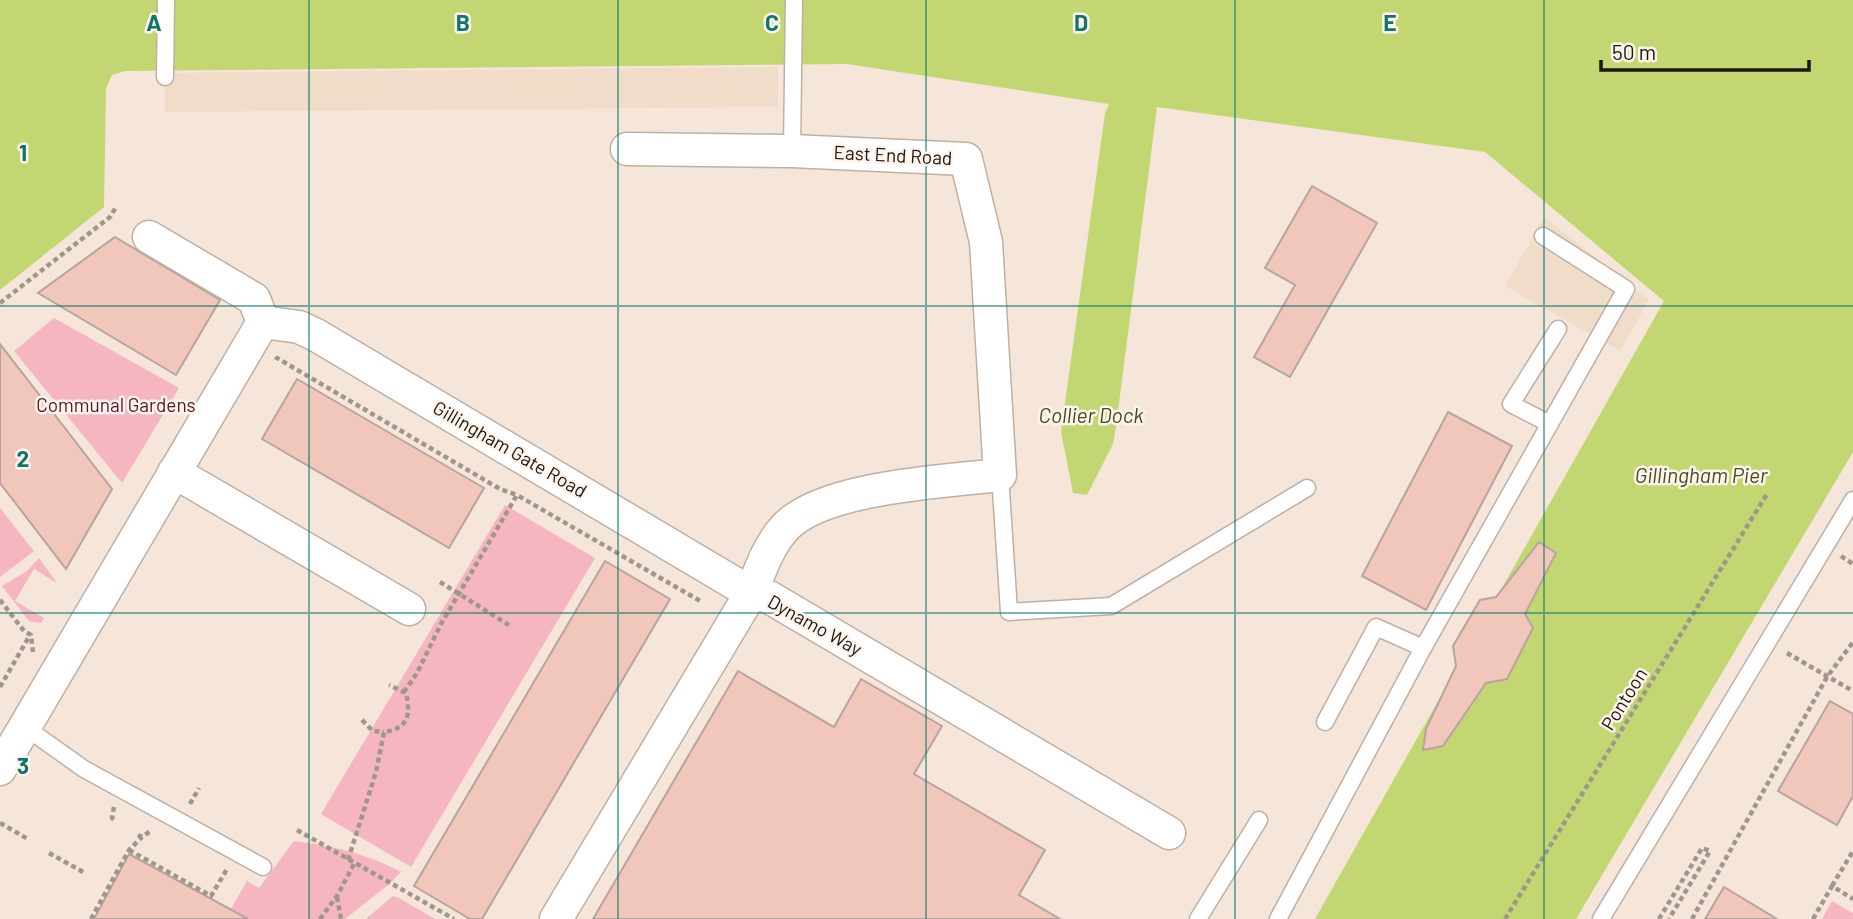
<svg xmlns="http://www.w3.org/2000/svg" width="1853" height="919" font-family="Barlow,sans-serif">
  <rect width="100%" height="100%" fill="#f5e6d9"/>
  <g fill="#f1dbc9">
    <polygon points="778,67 778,107 165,112 165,73"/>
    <polygon points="1544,217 1649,300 1620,351 1505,286"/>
  </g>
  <g fill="#f5b6c1">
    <polygon points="54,318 179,388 122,483 14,351"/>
    <polygon points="505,505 595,558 411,867 321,814"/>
    <polygon points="0,508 34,551 0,577"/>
    <polygon points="39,558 57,583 34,569 15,601 44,618 41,623 29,621 2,586 27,571"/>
    <path d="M294,841C332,846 366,853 401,872L388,885L345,919H225L247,881L259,888Z"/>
    <polygon points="393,896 399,898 435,919 366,919"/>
    <polygon points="1832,901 1853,913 1853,919 1822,919"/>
  </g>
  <polygon fill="#c2d771" points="0,0 1853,0 1853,452 1576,919 1315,919 1664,301 1485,152 1157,107 1116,427 1113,444 1087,495 1073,493 1061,432 1105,113 1109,104 847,64 125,71 112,75 106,88 104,207 0,290"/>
  <g fill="#f2c7bb" stroke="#b8a49f" stroke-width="2">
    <polygon points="1312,186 1377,223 1290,377 1254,357 1295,285 1265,268"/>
    <polygon points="115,237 220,300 176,375 38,293"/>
    <polygon points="0,344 112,489 66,569 0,483"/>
    <polygon points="297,379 484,488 449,548 262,439"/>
    <polygon points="1448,412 1512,446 1426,610 1362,576"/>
    <polygon points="1539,542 1556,553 1525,614 1533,628 1507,679 1486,683 1443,746 1423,750 1426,729 1456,666 1453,646 1480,600 1496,597"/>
    <polygon points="605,561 670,599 482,919 470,919 414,886"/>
    <polygon points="738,671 834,727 861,679 942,726 914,774 1045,850 1019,895 1060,919 593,919"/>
    <polygon points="1830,701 1853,714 1853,796 1837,825 1778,791"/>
    <polygon points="129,854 248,919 94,919"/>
    <polygon points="1724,887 1777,919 1705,919"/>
  </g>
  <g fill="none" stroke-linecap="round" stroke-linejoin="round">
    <g stroke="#beb0a3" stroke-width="19">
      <g id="service">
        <polyline points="165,77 166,0"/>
        <polyline points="792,151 794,0"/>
        <polyline points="1550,424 1511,404 1558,329"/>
        <polyline points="1000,475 1009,612 1111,606 1307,488"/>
        <polyline points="1325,722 1376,627 1423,648"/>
        <polyline points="25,727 84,769 263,867"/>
        <polyline points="1198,919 1259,820"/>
        <polyline points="1278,919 1423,648 1626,289 1543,236"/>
        <polyline points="1601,919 1853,500"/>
      </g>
    </g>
    <g stroke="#beb0a3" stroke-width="35">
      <g id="minor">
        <polyline points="149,237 254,299 263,322"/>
        <path d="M263,322L299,327L316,335L751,593C760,571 767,549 782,531C816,487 946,481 1000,475L986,242L966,159L792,151L627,149"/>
        <polyline points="174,472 409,609"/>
        <polyline points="0,769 263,322"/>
        <polyline points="556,919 751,593 769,597 1169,833"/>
      </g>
    </g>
    <g stroke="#a1968c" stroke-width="4.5" stroke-dasharray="5 3.5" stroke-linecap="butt">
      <polyline points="0,303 110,217 116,207"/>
      <polyline points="276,360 277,358 500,489 517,495"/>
      <polyline points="1841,556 1853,564"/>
      <polyline points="440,582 512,627"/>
      <polyline points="0,600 24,631 31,635 33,652"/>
      <polyline points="1787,653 1853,691"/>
      <polyline points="0,687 30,635"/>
      <polyline points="404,692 417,673 441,624 517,495 702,602"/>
      <polyline points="362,720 373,731 384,732"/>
      <polyline points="190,804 199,788"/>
      <polyline points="114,807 112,818 116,822"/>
      <polyline points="0,823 28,839"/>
      <polyline points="297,830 454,919"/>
      <polyline points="138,835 142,837 152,830"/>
      <polyline points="129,850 211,896 227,869"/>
      <polyline points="49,853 85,873"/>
      <path d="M348,860L376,772L384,732C408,729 411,715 406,693L389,685"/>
      <polyline points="1832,886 1853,851"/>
      <polyline points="337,897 341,919"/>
      <polyline points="91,919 129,850 142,837"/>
      <polyline points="320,919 337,896 354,864"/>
      <polyline points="1505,919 1767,494"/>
      <polyline points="1659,919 1702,848 1710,851 1669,919"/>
      <polyline points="1692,919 1827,677 1853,642"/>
      <polyline points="1813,919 1832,886 1853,899"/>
    </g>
    <use href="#service" stroke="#fff" stroke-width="16"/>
    <use href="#minor" stroke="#fff" stroke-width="32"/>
  </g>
  <path fill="none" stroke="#0f766e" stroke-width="2" stroke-opacity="0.55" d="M309,0V919M618,0V919M926,0V919M1235,0V919M1544,0V919M0,306H1853M0,613H1853"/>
  <g text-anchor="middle" stroke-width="5" stroke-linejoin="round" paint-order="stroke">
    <g font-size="19" fill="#1b1611" stroke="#fef4ec">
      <text transform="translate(893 155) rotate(3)" y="7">East End Road</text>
      <text transform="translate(510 449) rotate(30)" y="7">Gillingham Gate Road</text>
      <text transform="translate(815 625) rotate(29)" y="7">Dynamo Way</text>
      <text transform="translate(1624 699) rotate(-58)" y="7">Pontoon</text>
    </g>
    <g font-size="19" fill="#541326" stroke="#fef4ec">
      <text x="116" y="412">Communal Gardens</text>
    </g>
    <g font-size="21" font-style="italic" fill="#424b21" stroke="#fef4ec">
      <text x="1091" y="423">Collier Dock</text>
      <text x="1701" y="483">Gillingham Pier</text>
    </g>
  </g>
  <g font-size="23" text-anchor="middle" font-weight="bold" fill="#0f766e" stroke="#fef4ec" stroke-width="5" stroke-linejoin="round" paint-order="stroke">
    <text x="154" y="31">A</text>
    <text x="463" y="31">B</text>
    <text x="772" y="31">C</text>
    <text x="1081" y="31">D</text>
    <text x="1390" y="31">E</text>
    <text x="23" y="161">1</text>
    <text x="23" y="467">2</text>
    <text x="23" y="774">3</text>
  </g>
  <path d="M1601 60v10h208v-10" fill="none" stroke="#1b1611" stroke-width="3.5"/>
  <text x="1612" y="60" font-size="21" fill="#1b1611" stroke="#fef4ec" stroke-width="5" paint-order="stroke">50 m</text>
</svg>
